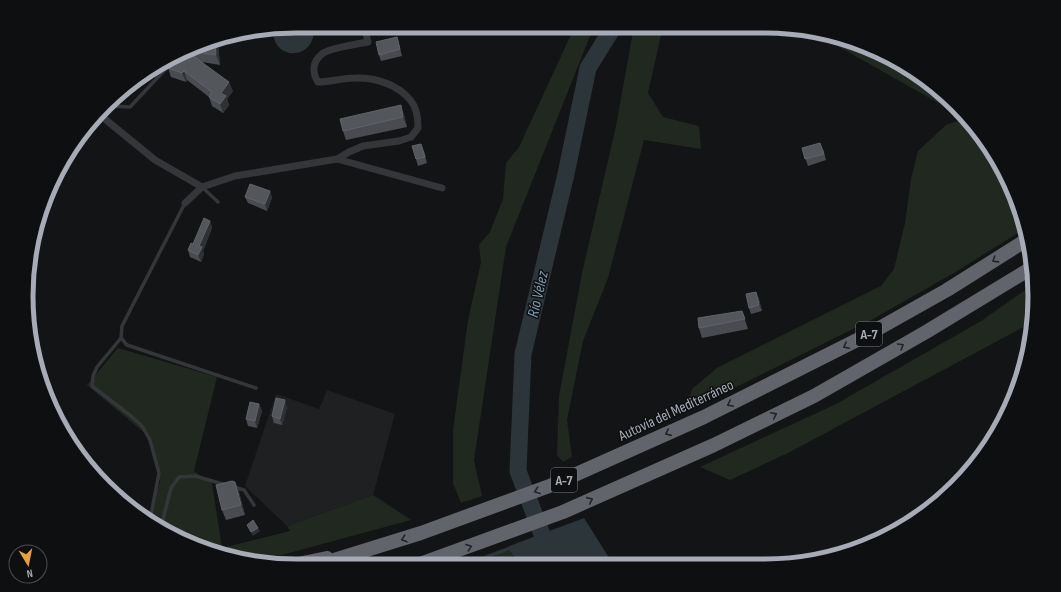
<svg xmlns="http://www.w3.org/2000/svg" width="1061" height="592" font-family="'Sofia Sans Condensed',sans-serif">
  <rect width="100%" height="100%" fill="#131415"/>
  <polygon fill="#1f2022" points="327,390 395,414 373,495 287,526 245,486 276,394 319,409"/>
  <g fill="#202820">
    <polygon points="575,26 594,26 506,247 474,460 482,496 461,503 453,483 453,430 468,320 481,262 479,245 490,232 503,199 506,163 519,147"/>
    <polygon points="634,26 663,26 648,93 663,117 699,126 701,149 644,140 608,278 583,341 567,420 572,457 563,462 557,455 559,396 582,273 616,126"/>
    <polygon points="813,32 835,35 900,62 943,93 956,107 949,109"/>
    <polygon points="964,119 979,131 997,161 1010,183 1026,228 954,273 873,319 686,412 692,389 717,368 881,286 894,269 905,223 911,179 918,151 946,125"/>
    <polygon points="1034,284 1033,322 790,452 730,480 700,467 836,404 981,321"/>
    <polygon points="118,348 217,377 194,471 212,483 222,548 290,531 287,526 373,495 411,520 256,562 226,557 161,530 147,519 160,482 147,435 87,385"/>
    <polygon points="507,547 520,565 458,565"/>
  </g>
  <g fill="#2c353a">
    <path d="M296,26H313C319,59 273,64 273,30Z"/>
    <polygon points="584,518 613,564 520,565 507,547"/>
  </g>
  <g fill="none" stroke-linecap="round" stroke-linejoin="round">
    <polyline stroke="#2c353a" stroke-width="3" points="480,565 489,556 511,548"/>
    <polyline stroke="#2c353a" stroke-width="17" points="552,554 543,537 518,471 523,354 566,174 588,68 614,26"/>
    <g stroke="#35363a" stroke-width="3.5">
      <polyline points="109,106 130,107 175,59"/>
      <polyline points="202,187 218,202"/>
      <polyline points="121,338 127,345 256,388"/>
      <polyline points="234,487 244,490 254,505"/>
      <polyline points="155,525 150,520 159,473 150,440 142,426 131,416 92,386 93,376 97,367 121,338 122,326 185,203"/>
      <polyline points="157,526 161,527 171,488 179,477 195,476 226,485"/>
    </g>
    <g stroke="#35363a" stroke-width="7">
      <polyline points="100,115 155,160 202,187"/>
      <path d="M337,159L349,152L363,146L399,141L411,137L418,128C418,119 417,108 411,101C399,85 375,77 355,78C342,78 331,82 318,82C312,73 312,62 322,54C329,48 358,44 368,42L364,26"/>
      <polyline points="185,203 202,187 235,176 337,159 442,188"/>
    </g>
    <g stroke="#61646b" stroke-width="14">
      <polyline points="293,565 327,558"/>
      <polyline points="318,565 421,533 552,485 704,417 867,335 947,290 1028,239"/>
      <polyline points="417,565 563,512 714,445 814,396 926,332 1033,267"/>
    </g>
  </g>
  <g fill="#494b50">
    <polygon points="397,37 402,56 381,61 379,55"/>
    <polygon points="209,40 218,45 220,65 202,62 233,91 227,99 229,105 223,113 212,106 209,97 187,80 186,82 171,77 168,68 174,62 189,57 189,51"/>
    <polygon points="404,115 407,127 346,140 343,131"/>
    <polygon points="802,148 823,149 826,160 808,166"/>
    <polygon points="424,151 427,163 418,166 416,159"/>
    <polygon points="270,191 272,198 267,211 248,203 245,197"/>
    <polygon points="210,221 212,228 203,251 204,254 201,262 190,257 188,250"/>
    <polygon points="756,292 759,299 762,311 751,314 749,308"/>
    <polygon points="742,311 748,329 702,338 699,328"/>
    <polygon points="259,404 262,411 257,428 248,426 246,419"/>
    <polygon points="287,407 282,425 274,423 272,416"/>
    <polygon points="235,482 239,492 245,515 226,520 222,510"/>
  </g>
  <g fill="#2f3134">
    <polygon points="215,39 216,39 218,45 220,65 216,55"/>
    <polygon points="184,71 187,80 186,82 182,73"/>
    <polygon points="229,82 233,91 227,99 229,105 223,113 220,104 221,93"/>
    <polygon points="401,105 404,115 407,127 403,117"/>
    <polygon points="421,144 424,151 427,163 425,157"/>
    <polygon points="270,191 272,198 267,211 265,204"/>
    <polygon points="210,221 212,228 203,251 204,254 201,262 198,255 199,246"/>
    <polygon points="756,292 759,299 762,311 759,305"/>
    <polygon points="285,400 287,407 282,425 280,419"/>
    <polygon points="259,404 262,411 257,428 255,421"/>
    <polygon points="235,482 239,492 245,515 241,505"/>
    <polygon points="258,528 260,531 253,536 251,532"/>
  </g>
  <g fill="#53565b" stroke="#606369">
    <polygon points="397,37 400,49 379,55 376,42"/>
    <polygon points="215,39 216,55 190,51 209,40"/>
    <polygon points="189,53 229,82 221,93 226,96 220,104 209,97 212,92 184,71 182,73 168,68 170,61 174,62 175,59 181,55 189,57"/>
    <polygon points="401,105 403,117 343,131 340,119"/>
    <polygon points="820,143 824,154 805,159 802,148"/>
    <polygon points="421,144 425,157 416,159 412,146"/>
    <polygon points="250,184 270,191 265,204 245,197"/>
    <polygon points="204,218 210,221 199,246 202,247 198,255 188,250 191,243 193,244"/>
    <polygon points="756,292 759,305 749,308 746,294"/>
    <polygon points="742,311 745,319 699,328 698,318"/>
    <polygon points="276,398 285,400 280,419 272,416"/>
    <polygon points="250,402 259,404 255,421 246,419"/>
    <polygon points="232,481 235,482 241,505 222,510 216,485"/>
    <polygon points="253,520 258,528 251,532 247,525"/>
  </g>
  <defs><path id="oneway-chevron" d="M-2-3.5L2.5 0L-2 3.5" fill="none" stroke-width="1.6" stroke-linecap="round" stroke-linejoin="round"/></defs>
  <g stroke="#232427">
    <use href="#oneway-chevron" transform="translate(995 260) rotate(148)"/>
    <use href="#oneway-chevron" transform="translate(846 346) rotate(153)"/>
    <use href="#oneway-chevron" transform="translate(901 346) rotate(-30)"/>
    <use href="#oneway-chevron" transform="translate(730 404) rotate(153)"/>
    <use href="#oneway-chevron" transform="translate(774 415) rotate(-26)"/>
    <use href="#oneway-chevron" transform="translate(668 433) rotate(156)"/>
    <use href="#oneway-chevron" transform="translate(537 491) rotate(160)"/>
    <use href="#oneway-chevron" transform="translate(590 500) rotate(-24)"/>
    <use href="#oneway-chevron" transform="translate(404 539) rotate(162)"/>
    <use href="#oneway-chevron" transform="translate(469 547) rotate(-20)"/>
  </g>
  <g text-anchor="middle" stroke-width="3" stroke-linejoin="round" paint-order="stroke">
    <g fill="#0e0f10" stroke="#787c84" stroke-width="1">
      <rect x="856" y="322" width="26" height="24" rx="3"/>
      <rect x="551" y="468" width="26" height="24" rx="3"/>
    </g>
    <g font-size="14" font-weight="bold" fill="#a6abb5">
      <text x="869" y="339">A-7</text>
      <text x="564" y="485">A-7</text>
    </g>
    <g font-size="15" fill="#a6abb5" stroke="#0e0f10">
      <text transform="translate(676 410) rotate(-25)" y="5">Autovía del Mediterráneo</text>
    </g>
    <g font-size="16" font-style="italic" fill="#7e9bae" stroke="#0e0f10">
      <text transform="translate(537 294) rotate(-77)" y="6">Río Vélez</text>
    </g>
  </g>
  <path d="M0 0H1061V592H0ZM296 33H765A263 263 0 0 1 1028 296V296A263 263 0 0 1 765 559H296A263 263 0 0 1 33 296V296A263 263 0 0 1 296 33Z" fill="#0e0f10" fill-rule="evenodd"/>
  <path fill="none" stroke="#a6abb5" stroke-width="5" d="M296 33H765A263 263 0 0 1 1028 296V296A263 263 0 0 1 765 559H296A263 263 0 0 1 33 296V296A263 263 0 0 1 296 33Z"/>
  <g transform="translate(28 564) rotate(170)"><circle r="19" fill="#0e0f10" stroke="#4b4d52"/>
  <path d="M0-3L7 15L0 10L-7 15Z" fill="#e9a238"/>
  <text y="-6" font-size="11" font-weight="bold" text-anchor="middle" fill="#a6abb5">N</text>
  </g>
</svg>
